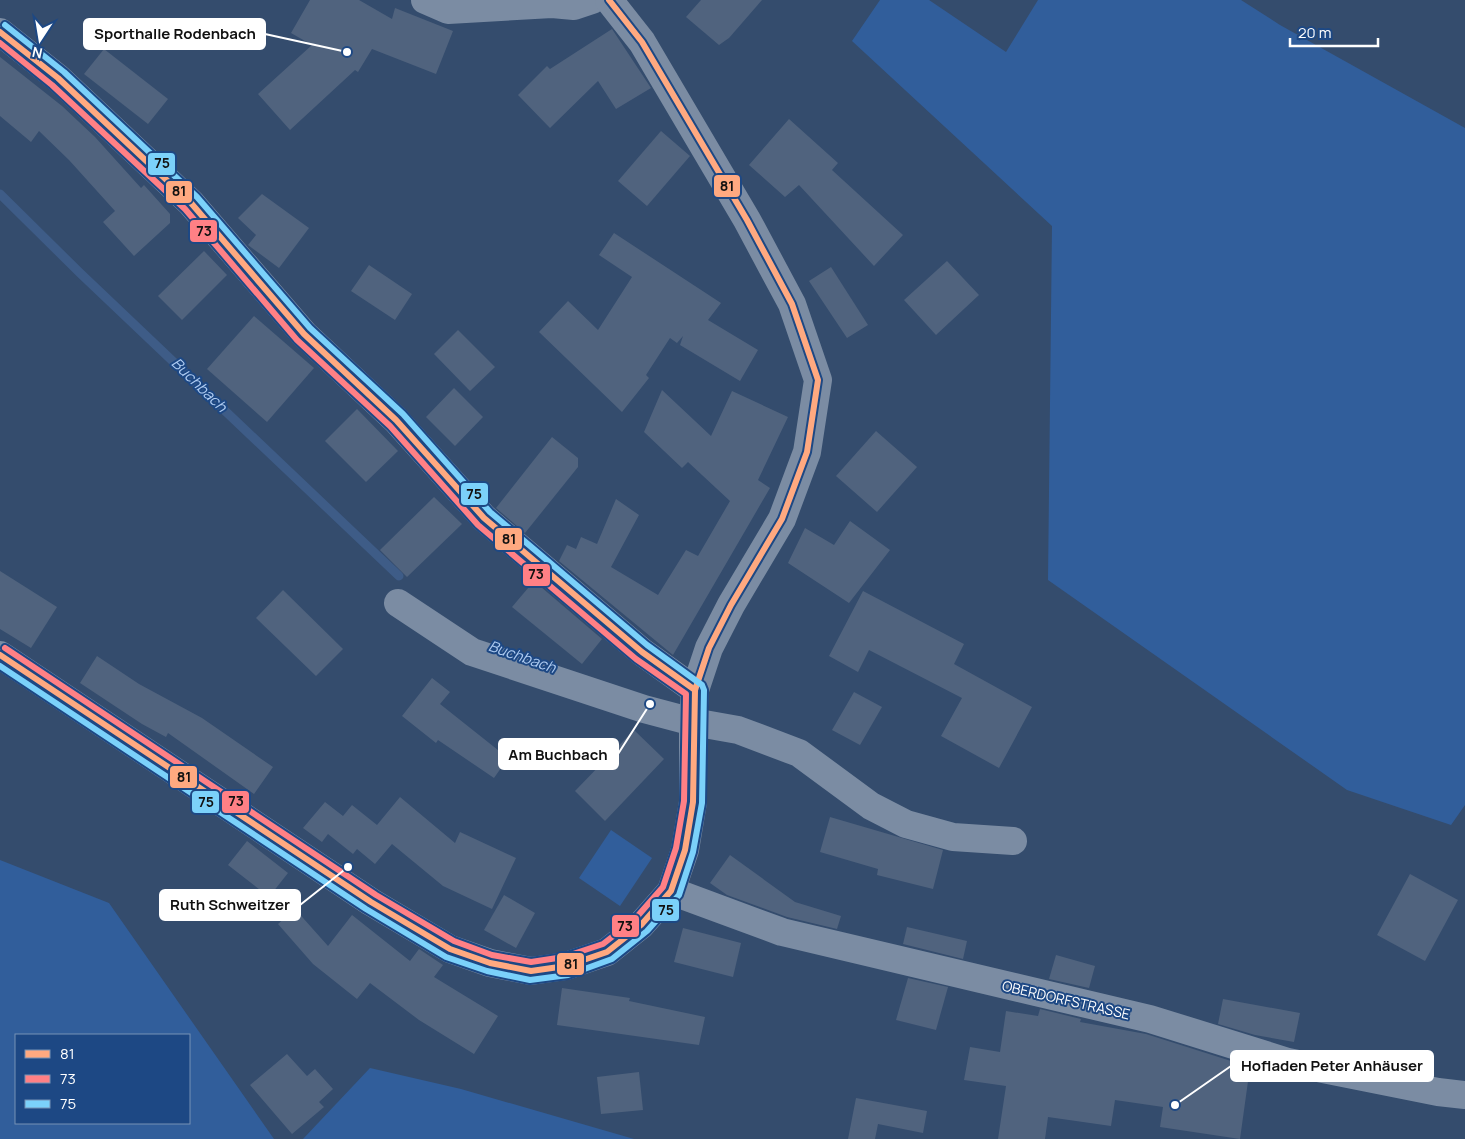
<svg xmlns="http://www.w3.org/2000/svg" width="1465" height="1139" font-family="Manrope,sans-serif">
  <rect width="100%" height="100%" fill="#344c6d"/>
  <g fill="#315e9b" fill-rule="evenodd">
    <polygon points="880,0 929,0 1006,52 1038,0 1241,0 1280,25 1465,128 1465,805 1451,825 1347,790 1048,580 1052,226 852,41"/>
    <polygon points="611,830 652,858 620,906 579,878"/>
    <path d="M0,860L109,903L274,1139H0ZM16,1035H189V1123H16Z"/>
    <polygon points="370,1068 461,1089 634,1139 303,1139"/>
  </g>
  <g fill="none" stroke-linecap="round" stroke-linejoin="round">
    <polyline stroke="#3e5c87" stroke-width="9" points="0,194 80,273 399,576"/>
  </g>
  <g fill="#50637e">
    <polygon points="310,0 359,0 392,19 395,8 453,31 436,74 372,49 358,72 355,70 290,130 258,94 312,45 291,33"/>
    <polygon points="701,0 762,0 729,38 719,45 686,17"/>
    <polygon points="612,29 651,88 616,109 598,81 550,128 518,95 547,66 550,69"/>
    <polygon points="104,49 168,99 148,124 84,74"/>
    <polygon points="0,57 62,106 95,137 141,188 144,185 170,214 170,223 134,256 103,222 115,211 69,160 39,131 31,142 0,116"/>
    <polygon points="789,119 838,163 832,170 903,235 874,266 799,185 785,197 749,165"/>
    <polygon points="661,131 690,156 647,206 618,181"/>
    <polygon points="262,194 309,228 279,268 248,245 256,235 238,218"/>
    <polygon points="614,233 721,303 708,320 758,350 740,381 680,345 683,336 677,343 670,338 646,375 649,378 622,412 539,332 568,301 598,330 632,277 599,255"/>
    <polygon points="204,251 227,275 182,320 158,296"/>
    <polygon points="947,261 979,295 936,335 904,300"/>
    <polygon points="369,265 412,294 395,320 351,291"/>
    <polygon points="831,267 868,325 847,338 809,281"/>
    <polygon points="254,316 314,368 267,422 207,369"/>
    <polygon points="458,330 495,367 470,391 434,354"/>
    <polygon points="454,388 483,417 455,446 426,417"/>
    <polygon points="662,390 711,436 732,391 788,417 758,480 770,488 673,655 559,561 567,545 576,549 581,537 597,544 616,499 639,515 611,567 658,595 686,550 698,556 730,501 688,462 682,468 644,432"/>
    <polygon points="357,409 398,451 366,482 325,441"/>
    <polygon points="876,431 917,467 877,512 836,476"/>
    <polygon points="552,437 578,458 578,467 525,533 496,508"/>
    <polygon points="434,497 462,524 407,577 380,550"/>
    <polygon points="850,521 890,550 849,603 788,563 805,528 834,545"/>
    <polygon points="0,571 57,607 31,648 0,629"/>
    <polygon points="534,581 602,639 582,664 512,607"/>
    <polygon points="283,590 343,649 316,676 256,618"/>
    <polygon points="863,591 964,644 954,664 1032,707 999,768 941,736 962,698 869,650 858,672 829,656"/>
    <polygon points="97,656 139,684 202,718 273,767 254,794 168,733 166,737 142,724 80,683"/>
    <polygon points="432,678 450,692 440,704 508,758 494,778 438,740 436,743 402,716"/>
    <polygon points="854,692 882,707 860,745 832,730"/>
    <polygon points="634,730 664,759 605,821 575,791"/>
    <polygon points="400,797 455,843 460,832 516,858 492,909 443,886 392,844 375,864 357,849 353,854 328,834 322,842 303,828 325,802 343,816 352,805 377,825"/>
    <polygon points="830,817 943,850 933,889 877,875 878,869 820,852"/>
    <polygon points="247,841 288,873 269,897 228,865"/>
    <polygon points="730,855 795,902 841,916 837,929 787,917 727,895 710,883"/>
    <polygon points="1410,874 1458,900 1425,961 1377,935"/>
    <polygon points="504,895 535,913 516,948 484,930"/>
    <polygon points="295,909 328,946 352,915 410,961 419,949 443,965 434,977 498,1016 474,1054 419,1020 370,983 357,999 313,964 278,924"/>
    <polygon points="907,927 967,941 963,959 903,944"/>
    <polygon points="683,928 741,943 733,977 674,962"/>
    <polygon points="1056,955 1095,966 1089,988 1049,979"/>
    <polygon points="908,978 948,987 936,1030 896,1020"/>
    <polygon points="562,988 630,998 629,1001 705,1017 699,1045 557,1025"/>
    <polygon points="1223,999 1300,1013 1294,1042 1255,1035 1218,1024"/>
    <polygon points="1040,1009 1081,1019 1080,1022 1146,1034 1250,1067 1240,1139 1160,1127 1163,1107 1115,1100 1111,1126 1048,1117 1045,1139 998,1139 1006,1086 964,1080 970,1047 1000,1052 1006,1011 1038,1016"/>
    <polygon points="287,1054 307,1076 315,1069 333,1089 319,1102 324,1107 292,1134 250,1085"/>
    <polygon points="639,1072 643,1110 601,1114 597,1077"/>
    <polygon points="856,1098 927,1111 923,1133 878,1124 875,1139 848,1139"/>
  </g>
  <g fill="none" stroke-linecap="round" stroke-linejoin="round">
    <g stroke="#7b8ca3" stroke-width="28">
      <polyline points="425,0 448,10 552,4 574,6 592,0"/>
      <polyline points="0,32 58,78 191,203 304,334 396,420 484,518 642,652 695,690"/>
      <polyline points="398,603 472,652 644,709 693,722 738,730 799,753 871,806 906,824 953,837 1013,841"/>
      <polyline points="671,891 782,932 1150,1019 1288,1062 1438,1092 1465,1095"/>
    </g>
    <polyline stroke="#7b8ca3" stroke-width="28" points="0,655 371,902 450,949 490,963 531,971 566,966 607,952 641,925 671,891 685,850 693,802 693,722 695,690 709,648 731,605 782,519 807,452 818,380 792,304 747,220 642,42 609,0"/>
    <g stroke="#1d4884" stroke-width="10">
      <g id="bus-1">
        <polyline points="0,32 58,78 191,203 304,334 396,420 484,518 642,652 695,690"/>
        <polyline points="0,655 371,902 450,949 490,963 531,971 566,966 607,952 641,925 671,891 685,850 693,802 695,690 709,648 731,605 782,519 807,452 818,380 792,304 747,220 642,42 609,0"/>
      </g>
    </g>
    <g stroke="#1d4884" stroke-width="10">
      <polyline id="bus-2" points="0,43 52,85 185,209 297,340 390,426 478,525 636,659 686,694 684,801 676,848 663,887 635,919 603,944 564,957 531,962 492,955 454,941 376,895 5,648"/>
    </g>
    <g stroke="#1d4884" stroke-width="10">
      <polyline id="bus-3" points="0,666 366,909 446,957 487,971 530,980 568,975 612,959 647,931 679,895 693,852 702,803 704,690 702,685 647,645 490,512 403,414 310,328 197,197 64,72 5,25"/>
    </g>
    <use href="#bus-1" stroke="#ffa980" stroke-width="6"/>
    <use href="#bus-2" stroke="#ff8085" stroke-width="6"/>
    <use href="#bus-3" stroke="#7bd1fa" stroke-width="6"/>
  </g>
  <g text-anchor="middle" stroke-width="4" stroke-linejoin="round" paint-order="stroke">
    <g font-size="14" fill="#fff" stroke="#1d4884">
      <text transform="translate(1066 1000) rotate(13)" y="5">OBERDORFSTRASSE</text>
    </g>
    <g font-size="15" font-style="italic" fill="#afccf2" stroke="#1d4884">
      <text transform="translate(199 385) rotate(44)" y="5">Buchbach</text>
      <text transform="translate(522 657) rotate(19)" y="5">Buchbach</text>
    </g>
  </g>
  <path fill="none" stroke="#fff" stroke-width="2" d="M347 52L265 34M650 704L618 754M348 867L300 905M1175 1105L1231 1066"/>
  <g fill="#fff" stroke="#1d4884" stroke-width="2">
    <circle cx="347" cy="52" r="5"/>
    <circle cx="650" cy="704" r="5"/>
    <circle cx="348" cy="867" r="5"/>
    <circle cx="1175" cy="1105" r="5"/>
  </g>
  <g fill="#fff" stroke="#fff" stroke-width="2">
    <rect x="84" y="19" width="181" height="30" rx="5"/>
    <rect x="499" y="739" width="119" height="30" rx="5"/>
    <rect x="160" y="890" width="140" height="30" rx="5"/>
    <rect x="1231" y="1051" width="202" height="30" rx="5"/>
  </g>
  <g font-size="15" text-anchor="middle" font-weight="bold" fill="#111">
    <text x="175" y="39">Sporthalle Rodenbach</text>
    <text x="558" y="760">Am Buchbach</text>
    <text x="230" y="910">Ruth Schweitzer</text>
    <text x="1332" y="1071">Hofladen Peter Anhäuser</text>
  </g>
  <g stroke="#1d4884" stroke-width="2">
    <rect x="147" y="152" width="29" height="24" rx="5" fill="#7bd1fa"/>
    <rect x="713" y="174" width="28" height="24" rx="5" fill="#ffa980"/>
    <rect x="165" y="180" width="28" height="24" rx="5" fill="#ffa980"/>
    <rect x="189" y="219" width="29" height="24" rx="5" fill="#ff8085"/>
    <rect x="460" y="482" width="29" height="24" rx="5" fill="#7bd1fa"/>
    <rect x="494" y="527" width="29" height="24" rx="5" fill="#ffa980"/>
    <rect x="522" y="563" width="29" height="24" rx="5" fill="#ff8085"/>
    <rect x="169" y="765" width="29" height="24" rx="5" fill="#ffa980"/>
    <rect x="221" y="790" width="29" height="24" rx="5" fill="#ff8085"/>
    <rect x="191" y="790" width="29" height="24" rx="5" fill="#7bd1fa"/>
    <rect x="651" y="898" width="29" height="24" rx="5" fill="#7bd1fa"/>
    <rect x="611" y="914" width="29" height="24" rx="5" fill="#ff8085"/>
    <rect x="556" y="952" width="29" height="24" rx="5" fill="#ffa980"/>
  </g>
  <g font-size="14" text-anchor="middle" font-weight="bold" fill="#111">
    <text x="162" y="168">75</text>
    <text x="727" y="191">81</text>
    <text x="179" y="196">81</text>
    <text x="204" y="236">73</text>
    <text x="474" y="499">75</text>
    <text x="509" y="544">81</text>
    <text x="536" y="579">73</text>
    <text x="184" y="782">81</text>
    <text x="236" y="806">73</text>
    <text x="206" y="807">75</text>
    <text x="666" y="915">75</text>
    <text x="625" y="931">73</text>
    <text x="571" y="969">81</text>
  </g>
  <rect x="15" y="1034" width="175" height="90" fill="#1d4884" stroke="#7791b5"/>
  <rect x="25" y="1050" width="25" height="8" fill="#ffa980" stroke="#7791b5"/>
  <text x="60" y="1059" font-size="15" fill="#ffffff">81</text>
  <rect x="25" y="1075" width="25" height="8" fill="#ff8085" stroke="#7791b5"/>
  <text x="60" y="1084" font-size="15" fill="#ffffff">73</text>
  <rect x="25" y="1100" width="25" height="8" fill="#7bd1fa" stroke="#7791b5"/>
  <text x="60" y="1109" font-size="15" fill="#ffffff">75</text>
  <g transform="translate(40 40) rotate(192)" stroke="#1d4884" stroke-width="4" paint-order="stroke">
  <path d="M0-4L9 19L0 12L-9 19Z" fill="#ffffff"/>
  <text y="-8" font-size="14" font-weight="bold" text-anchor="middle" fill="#ffffff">N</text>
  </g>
  <path d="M1290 38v8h88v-8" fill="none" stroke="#ffffff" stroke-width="2.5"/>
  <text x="1298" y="38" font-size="15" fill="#ffffff" stroke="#1d4884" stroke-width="4" paint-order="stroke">20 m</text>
</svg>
